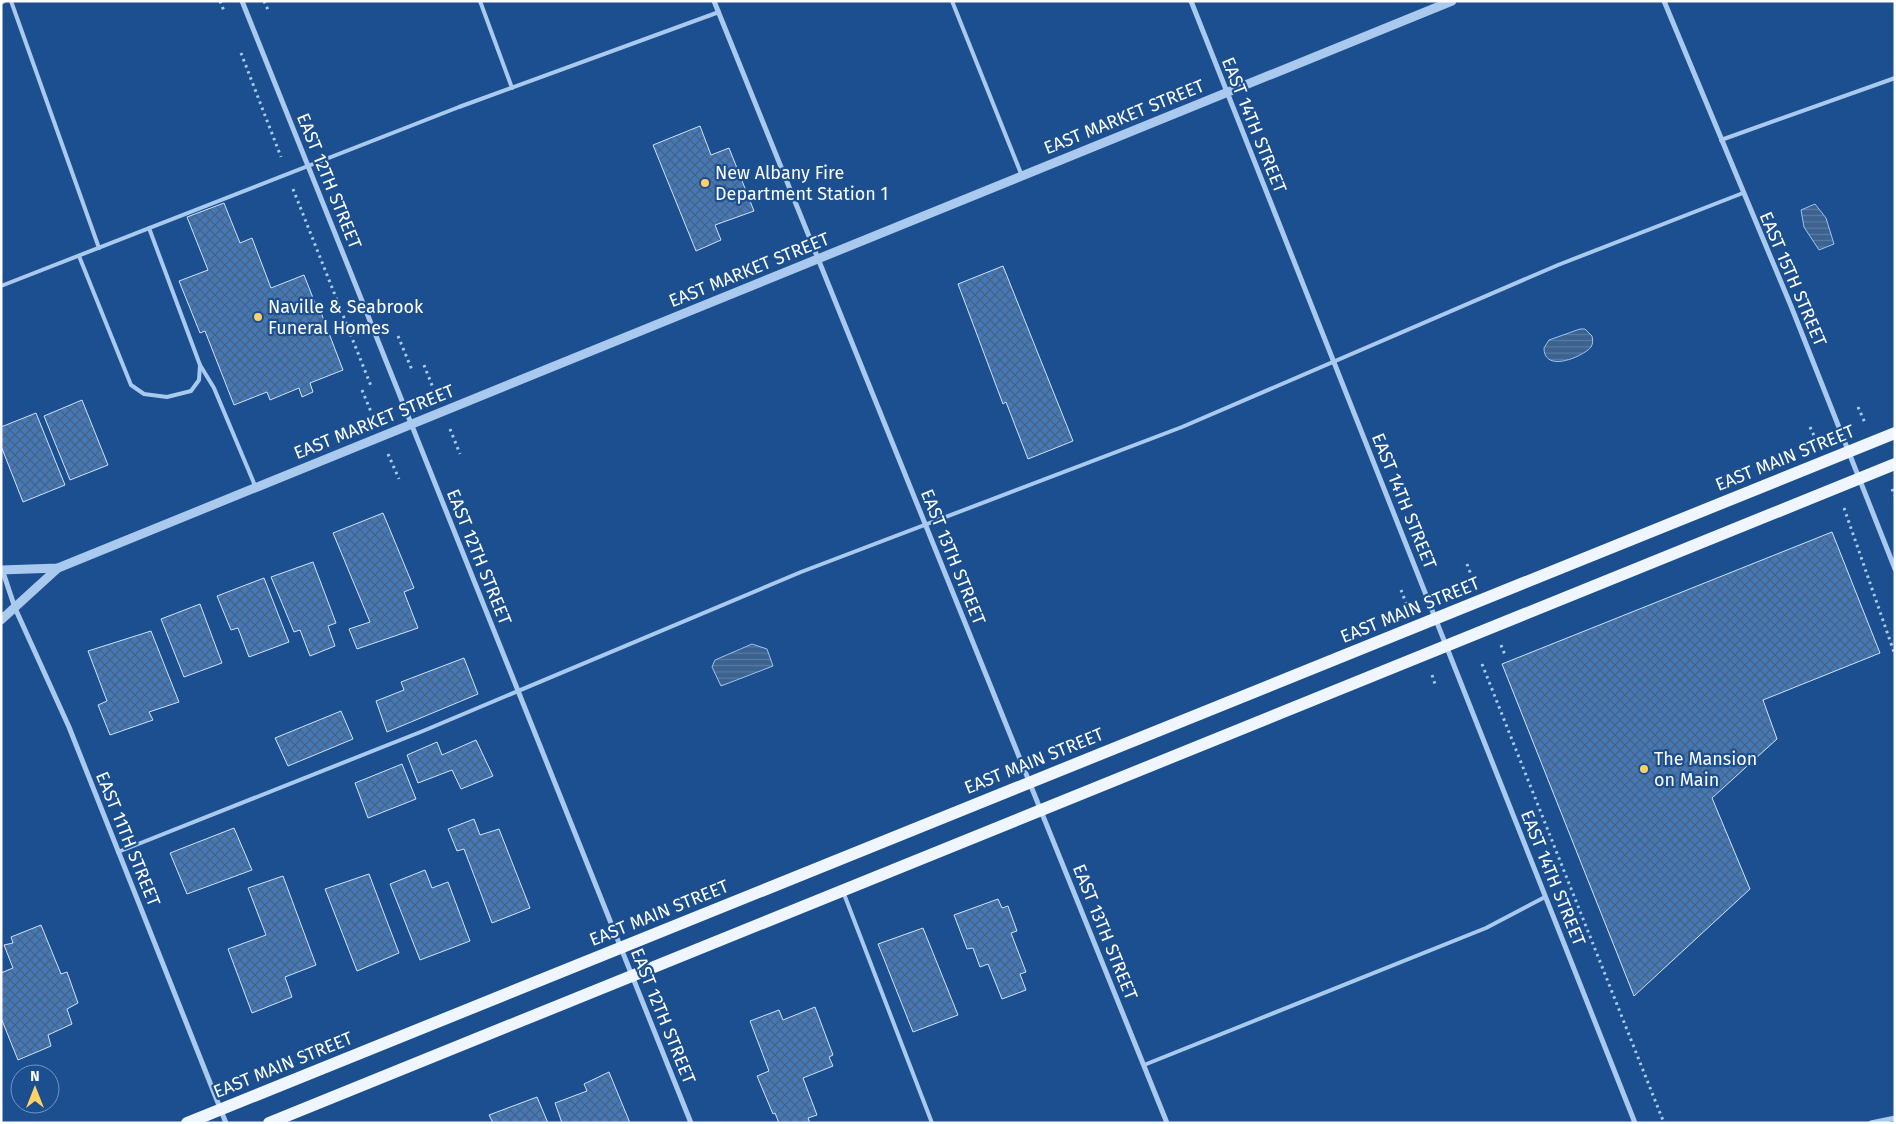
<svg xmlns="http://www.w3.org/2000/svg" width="1896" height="1124" font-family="'Fira Sans',sans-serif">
  <defs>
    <pattern id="water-rules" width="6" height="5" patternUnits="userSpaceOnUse" patternTransform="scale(1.25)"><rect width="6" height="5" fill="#3c6290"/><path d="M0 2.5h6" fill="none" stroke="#597aa1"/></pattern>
    <pattern id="building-cross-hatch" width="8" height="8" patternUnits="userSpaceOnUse" patternTransform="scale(1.25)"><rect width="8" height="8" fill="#4478b7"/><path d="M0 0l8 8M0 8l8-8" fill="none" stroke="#486282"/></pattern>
  </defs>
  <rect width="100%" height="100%" fill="#1b4f8f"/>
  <g fill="url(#water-rules)" stroke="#9cc4f0">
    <polygon points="1815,204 1826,218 1834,244 1819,250 1804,227 1801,210"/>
    <path d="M1580,329H1585L1592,336C1593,340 1593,344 1591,347C1584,356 1544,374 1544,348L1549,340Z"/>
    <polygon points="752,644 767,649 773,666 721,686 712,667 715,660"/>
  </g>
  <g fill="url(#building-cross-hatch)" stroke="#cfe3fa">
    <polygon points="700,126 711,155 729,148 754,211 715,225 721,240 696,251 653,145"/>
    <polygon points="224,203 240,243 252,238 271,288 304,275 315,303 317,302 343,370 310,383 313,392 302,397 299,388 270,400 267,392 234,405 205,331 200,333 179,281 208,270 187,217"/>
    <polygon points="1003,266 1073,441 1028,459 1006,402 1003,404 958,284"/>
    <polygon points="82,400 108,465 70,480 44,416"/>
    <polygon points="36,413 65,485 23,502 1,446 1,427"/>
    <polygon points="383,513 414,588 404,592 418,628 357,649 349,629 370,622 333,533"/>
    <polygon points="1832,532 1880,653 1763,700 1777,739 1712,798 1750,889 1634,996 1502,664"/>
    <polygon points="313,562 336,623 328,626 335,646 310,656 300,630 294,632 271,577"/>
    <polygon points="264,578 289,642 249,657 238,628 231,630 217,596"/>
    <polygon points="200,604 222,663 184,677 161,619"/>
    <polygon points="151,631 179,702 149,712 153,720 110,735 98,705 107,701 88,651"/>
    <polygon points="464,658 478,694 387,732 376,701 404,690 401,682"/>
    <polygon points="341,711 353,739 288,766 275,738"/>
    <polygon points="476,740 493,776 461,789 452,770 418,783 407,755 437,742 442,755"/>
    <polygon points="402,764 416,799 368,818 355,783"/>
    <polygon points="474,819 480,835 499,829 530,908 492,923 464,849 457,851 448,829"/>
    <polygon points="234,828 252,870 187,894 170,853"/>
    <polygon points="425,870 432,888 448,882 470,941 420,960 390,884"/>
    <polygon points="369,874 399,953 357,971 325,889"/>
    <polygon points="283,876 316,965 285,977 292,997 252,1013 228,949 266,935 248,888"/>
    <polygon points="998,899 1002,908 1008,906 1017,931 1011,933 1026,972 1020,974 1026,990 1002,999 988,964 980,967 973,948 967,949 954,915"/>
    <polygon points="41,925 61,974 67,972 78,1003 67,1009 72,1024 48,1035 51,1046 18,1060 1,1018 1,973 13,968 4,945 13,943 11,937"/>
    <polygon points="923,928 958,1015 913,1032 878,944"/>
    <polygon points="815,1007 833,1055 829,1057 833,1066 803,1078 817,1115 808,1118 810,1123 779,1123 775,1113 773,1114 757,1076 769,1071 750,1021 779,1010 783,1020"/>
    <polygon points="609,1072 630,1123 562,1123 555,1103 587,1091 584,1084"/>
    <polygon points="537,1097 548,1123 493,1123 489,1115"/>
  </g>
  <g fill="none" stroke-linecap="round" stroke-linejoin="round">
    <g stroke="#a9c9ee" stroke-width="3" stroke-dasharray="2.5 4" stroke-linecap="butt">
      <polyline points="220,1 224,11"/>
      <polyline points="264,1 268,10"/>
      <polyline points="241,53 281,157"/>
      <polyline points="293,189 371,386"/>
      <polyline points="398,336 412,370"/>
      <polyline points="424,365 435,393"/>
      <polyline points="362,390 374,419"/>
      <polyline points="1858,407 1865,423"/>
      <polyline points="1810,427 1817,442"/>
      <polyline points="450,429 460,454"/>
      <polyline points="388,454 399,479"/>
      <polyline points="1892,489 1895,496"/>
      <polyline points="1844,508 1895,655"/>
      <polyline points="1467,564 1473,580"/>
      <polyline points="1401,590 1408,608"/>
      <polyline points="1501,645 1505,655"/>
      <polyline points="1482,664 1664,1123"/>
      <polyline points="1432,675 1435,684"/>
    </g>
    <g stroke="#a9c9ee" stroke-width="4">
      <polyline points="11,1 99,248"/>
      <polyline points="480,1 512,88"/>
      <polyline points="952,1 1022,176"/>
      <polyline points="1,3 4,1"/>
      <polyline points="1721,140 1895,78"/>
      <polyline points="79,256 131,385 144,394 167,397 191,391 199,380 200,365 149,228"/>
      <polyline points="1,286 459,107 719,12"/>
      <polyline points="200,365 214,388 256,488"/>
      <polyline points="118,852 423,731 801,572 1182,427 1558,265 1743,193"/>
      <polyline points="844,894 932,1123"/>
      <polyline points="1144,1065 1486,928 1545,897"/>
    </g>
    <g stroke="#a9c9ee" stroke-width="5">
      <polyline points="242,1 691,1123"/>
      <polyline points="714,1 1167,1123"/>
      <polyline points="1191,1 1635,1123"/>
      <polyline points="1664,1 1791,306 1895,569"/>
      <polyline points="2,569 15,608 69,727 226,1123"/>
      <polyline points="1871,1123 1895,1118"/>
    </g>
    <g stroke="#a9c9ee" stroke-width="9">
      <polyline points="1,570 58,568 1452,1"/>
      <polyline points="1,620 58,568"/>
    </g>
    <g stroke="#f0f6ff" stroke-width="12">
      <polyline points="187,1123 1895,433"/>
      <polyline points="269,1123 1895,464"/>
    </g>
  </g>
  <g fill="#ffd166" stroke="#1b4f8f" stroke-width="2">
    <circle cx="705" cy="183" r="5"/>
    <circle cx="258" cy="317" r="5"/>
    <circle cx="1644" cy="769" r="5"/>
  </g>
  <g text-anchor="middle" stroke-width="4.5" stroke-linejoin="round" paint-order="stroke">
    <g font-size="18" fill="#fff" stroke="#1b4f8f">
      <text transform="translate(1124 117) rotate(-22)" y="6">EAST MARKET STREET</text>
      <text transform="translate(1254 125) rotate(68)" y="6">EAST 14TH STREET</text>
      <text transform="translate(329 181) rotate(68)" y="6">EAST 12TH STREET</text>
      <text transform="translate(749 270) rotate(-22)" y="6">EAST MARKET STREET</text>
      <text transform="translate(1793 279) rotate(67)" y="6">EAST 15TH STREET</text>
      <text transform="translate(374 422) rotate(-22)" y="6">EAST MARKET STREET</text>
      <text transform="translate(1785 458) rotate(-22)" y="6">EAST MAIN STREET</text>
      <text transform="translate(1404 501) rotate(68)" y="6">EAST 14TH STREET</text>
      <text transform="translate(479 557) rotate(68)" y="6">EAST 12TH STREET</text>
      <text transform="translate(953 557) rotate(68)" y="6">EAST 13TH STREET</text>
      <text transform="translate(1410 610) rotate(-22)" y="6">EAST MAIN STREET</text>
      <text transform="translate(1034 761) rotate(-22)" y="6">EAST MAIN STREET</text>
      <text transform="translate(128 839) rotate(68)" y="6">EAST 11TH STREET</text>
      <text transform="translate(1553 878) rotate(68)" y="6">EAST 14TH STREET</text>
      <text transform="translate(659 913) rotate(-22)" y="6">EAST MAIN STREET</text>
      <text transform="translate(1105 932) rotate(68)" y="6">EAST 13TH STREET</text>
      <text transform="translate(663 1016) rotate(68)" y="6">EAST 12TH STREET</text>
      <text transform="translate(283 1065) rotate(-22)" y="6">EAST MAIN STREET</text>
    </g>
    <g font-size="18" fill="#fff" stroke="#1b4f8f" text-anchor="start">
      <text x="715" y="179">New Albany Fire<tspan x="715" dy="21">Department Station 1</tspan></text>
      <text x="268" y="313">Naville &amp; Seabrook<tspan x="268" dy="21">Funeral Homes</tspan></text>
      <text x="1654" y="765">The Mansion<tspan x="1654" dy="21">on Main</tspan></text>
    </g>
  </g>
  <rect width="1896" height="1124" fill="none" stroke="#ffffff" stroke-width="5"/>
  <g transform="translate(35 1089)"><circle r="24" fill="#1b4f8f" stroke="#7695bc"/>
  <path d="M0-4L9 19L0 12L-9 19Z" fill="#ffd166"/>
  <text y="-8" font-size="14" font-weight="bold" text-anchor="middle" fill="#ffffff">N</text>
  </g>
</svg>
